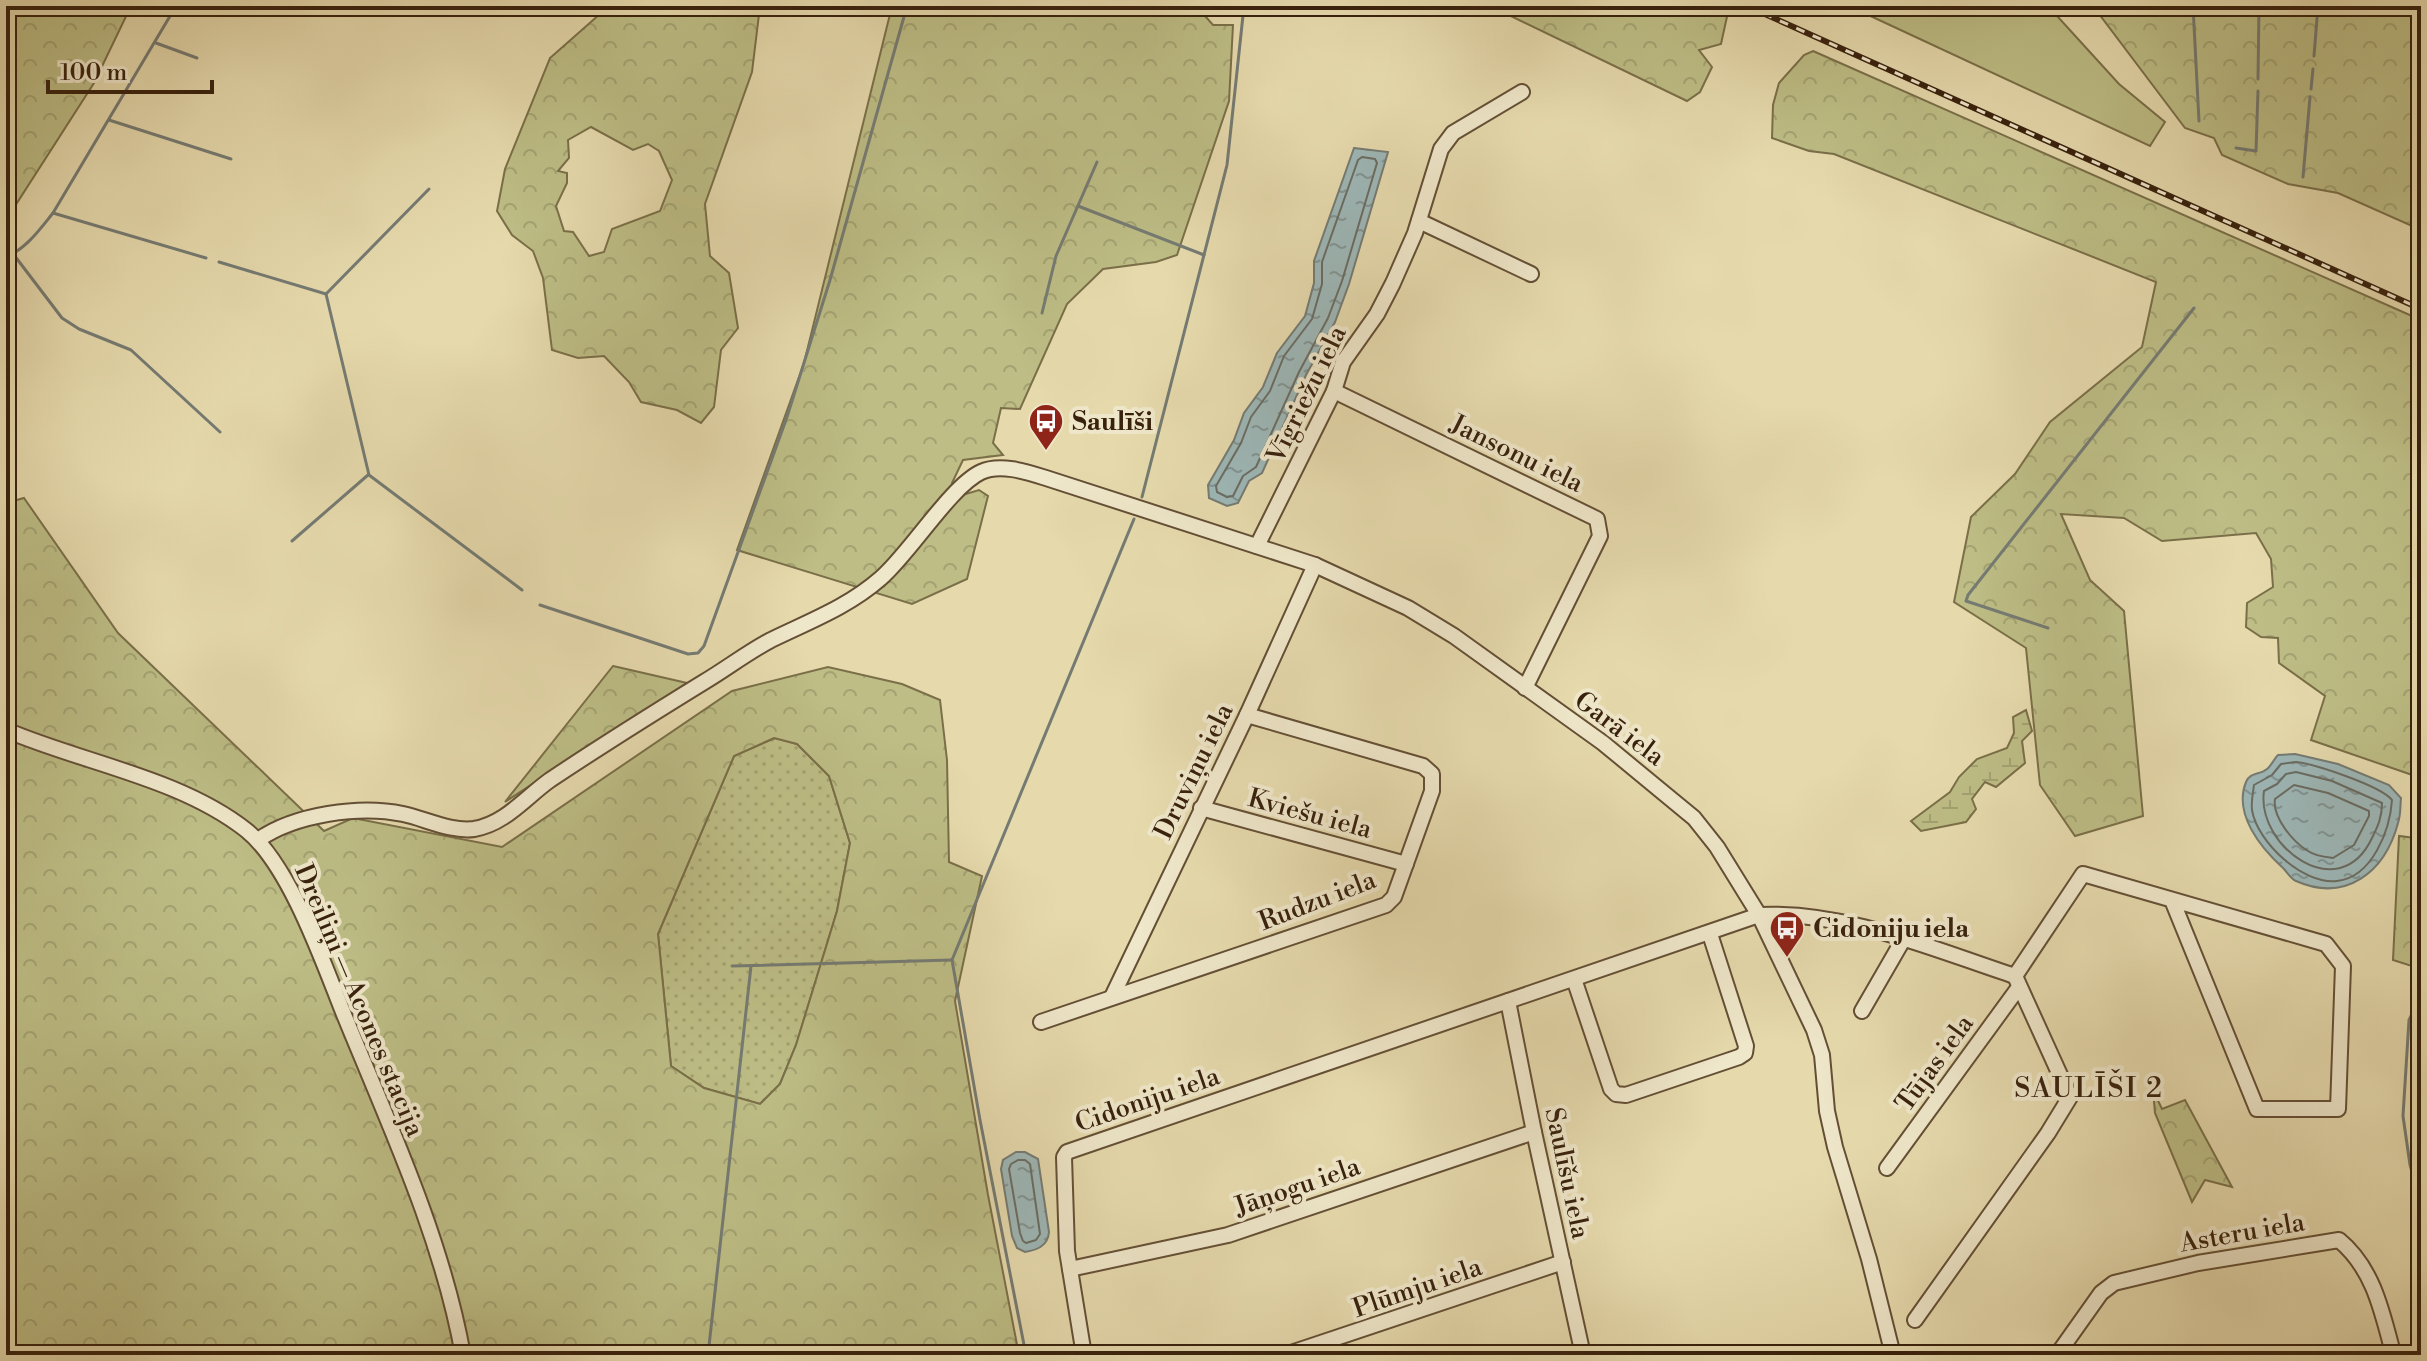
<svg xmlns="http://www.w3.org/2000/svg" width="2427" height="1361" font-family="'Libre Bodoni',serif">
  <defs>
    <pattern id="grass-dots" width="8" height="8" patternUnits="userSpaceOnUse" patternTransform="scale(2)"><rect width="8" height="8" fill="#bdbd85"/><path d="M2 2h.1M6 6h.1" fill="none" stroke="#a3a272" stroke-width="1.8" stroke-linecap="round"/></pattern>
    <pattern id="forest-crowns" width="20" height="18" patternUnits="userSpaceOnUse" patternTransform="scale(2)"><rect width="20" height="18" fill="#bdbd85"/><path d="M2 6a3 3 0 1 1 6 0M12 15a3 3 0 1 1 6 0" fill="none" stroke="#a3a272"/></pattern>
    <pattern id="wetland-marsh" width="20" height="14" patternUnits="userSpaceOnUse" patternTransform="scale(2)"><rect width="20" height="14" fill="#bdbd85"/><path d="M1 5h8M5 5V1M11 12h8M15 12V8" fill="none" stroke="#a3a272"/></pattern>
    <pattern id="water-ripples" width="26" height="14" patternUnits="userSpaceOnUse" patternTransform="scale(2)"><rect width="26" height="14" fill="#9db7b7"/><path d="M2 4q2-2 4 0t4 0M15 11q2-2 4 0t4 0" fill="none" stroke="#819493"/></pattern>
  </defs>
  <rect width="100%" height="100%" fill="#e6daad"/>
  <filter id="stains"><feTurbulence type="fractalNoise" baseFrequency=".0025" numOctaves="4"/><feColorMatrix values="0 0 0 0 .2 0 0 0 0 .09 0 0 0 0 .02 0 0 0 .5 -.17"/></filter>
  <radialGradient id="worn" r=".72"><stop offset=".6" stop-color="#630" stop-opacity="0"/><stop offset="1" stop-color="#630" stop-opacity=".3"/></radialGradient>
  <polygon fill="url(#grass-dots)" stroke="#7a6f49" stroke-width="2" points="775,738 797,744 829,776 850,843 837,911 796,1045 780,1084 760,1104 704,1088 671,1066 658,934 734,756"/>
  <g fill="url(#forest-crowns)" stroke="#7a6f49" stroke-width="2" fill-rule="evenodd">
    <polygon points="6,6 131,6 94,83 6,220"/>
    <path d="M615,6H760L752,72L705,204L710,256L729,273L738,328L721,350L714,407L701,423L677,410L641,402L629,382L604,356L578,358L552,350L543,278L533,251L512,235L497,211L505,169L550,58L601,13ZM591,127L633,150L648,144L659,151L672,180L660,211L612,229L604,252L589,256L573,232L564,231L556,206L567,183V173L558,171L569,158L568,140Z"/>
    <polygon points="892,6 1208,6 1205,16 1213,25 1233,25 1229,101 1177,255 1156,262 1103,269 1067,304 1020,409 1001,408 993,443 1003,455 963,460 952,483 959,496 979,490 988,496 967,579 912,604 737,550 804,363"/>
    <polygon points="1490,6 1714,6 1728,12 1721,44 1699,50 1712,67 1700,92 1687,101"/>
    <polygon points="2093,6 2421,6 2421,230 2338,193 2288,184 2222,155 2214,138 2185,128"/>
    <polygon points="1813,51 2421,320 2421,778 2311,740 2325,696 2279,663 2278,638 2261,637 2246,627 2247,603 2273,587 2271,559 2256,533 2162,541 2124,518 2061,514 2090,580 2124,611 2143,816 2075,836 2040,785 2026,648 1954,602 1971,517 2015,474 2050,422 2142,347 2156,282 1834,154 1809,151 1772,138 1773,105 1779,83 1804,55"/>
    <path d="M24,498L118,633L324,831L353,818L502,847L732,691L828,667L902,684L940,700L947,760L949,862L982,876L955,1001L988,1195L1019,1355H6V503ZM774,738L797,744L829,776L850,843L837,911L796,1045L780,1084L760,1104L704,1088L671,1066L658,934L734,756Z"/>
    <polygon points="613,666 687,683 505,802"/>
    <polygon points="2421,821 2421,969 2393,960 2399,836 2415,838"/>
    <polygon points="2421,992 2421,1189 2411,1155 2411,1048"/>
    <polygon points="2153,1090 2162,1109 2185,1100 2232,1187 2205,1180 2192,1202 2155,1113"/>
  </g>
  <polygon fill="url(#wetland-marsh)" stroke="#7a6f49" stroke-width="2" points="2026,710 2032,731 2022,741 2025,763 1996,787 1985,782 1972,799 1976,809 1966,822 1921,831 1911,821 1950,792 1959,777 1977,759 2007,748 2014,733 2013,717"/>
  <polygon fill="#bdbd85" stroke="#7a6f49" stroke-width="2" points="1849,6 2048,6 2119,84 2165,122 2150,146"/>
  <g fill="url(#water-ripples)" stroke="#757b73" stroke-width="2">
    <polygon points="1354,148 1388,152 1349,284 1335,322 1306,375 1262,473 1249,481 1238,503 1227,506 1209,498 1208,485 1234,440 1244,413 1263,387 1277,353 1305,316 1314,283 1314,261"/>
    <path d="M2295,754L2338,764L2389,785L2401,798C2400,806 2401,815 2398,823C2385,872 2346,903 2296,881C2291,879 2287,872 2283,868C2261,848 2233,814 2246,782C2250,772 2260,775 2267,769C2271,766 2274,759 2278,755Z"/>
    <path d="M1016,1152H1025L1038,1159L1049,1232C1048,1246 1037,1250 1025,1252L1017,1248L1012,1236L1001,1169L1003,1160Z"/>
  </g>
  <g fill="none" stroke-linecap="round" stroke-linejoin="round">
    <g stroke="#6a6c62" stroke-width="2">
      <polygon points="1362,157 1375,159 1377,163 1342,281 1328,318 1299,372 1256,467 1243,476 1233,496 1227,497 1217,492 1216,486 1241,443 1251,417 1270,391 1284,356 1312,319 1322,284 1322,262 1358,160"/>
      <path d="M2296,762C2315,764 2381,786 2392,800C2390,829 2373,877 2337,881C2303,885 2257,842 2252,810C2251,802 2253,793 2254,785L2272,775L2281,764Z"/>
      <path d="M2296,772L2332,781L2382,803C2382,817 2378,826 2372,838C2339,908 2256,846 2264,791L2277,784L2286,774Z"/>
      <path d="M2294,785L2328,793L2369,811V816L2354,845L2333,858C2325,857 2315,856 2308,851C2293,842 2272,817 2275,799Z"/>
      <polygon points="1018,1160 1025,1160 1030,1164 1040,1234 1036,1240 1026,1243 1023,1241 1020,1233 1009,1169 1011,1164"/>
    </g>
    <g stroke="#757b73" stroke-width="3">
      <polyline points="987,6 1007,12 1009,6"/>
      <polyline points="2193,6 2199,121"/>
      <polyline points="156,43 197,58"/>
      <polyline points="2314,56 2318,6"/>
      <polyline points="2258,79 2259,6"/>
      <polyline points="2311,89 2313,69"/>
      <polyline points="109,120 231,159"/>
      <polyline points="2236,148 2256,151 2258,91"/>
      <polyline points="2303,177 2310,97"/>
      <polyline points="1078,206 1204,255"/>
      <polyline points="53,213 206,258"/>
      <polyline points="14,255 62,318 79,329 131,350 220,432"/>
      <path d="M6,257C26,249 40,229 53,213L176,6"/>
      <polyline points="219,262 326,294 429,189"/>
      <polyline points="326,294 369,475 522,590"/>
      <polyline points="1042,313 1056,256 1097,162"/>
      <polyline points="1142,497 1227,165 1244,6"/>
      <polyline points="292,541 368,475"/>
      <polyline points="540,605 688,654 698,653 704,646 787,417 830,280 907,6"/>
      <polyline points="2048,628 1966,601 1968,595 2194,308"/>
      <polyline points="732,966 952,960"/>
      <polyline points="2421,996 2409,1020 2403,1116 2410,1165 2421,1201"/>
      <polyline points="708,1355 751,966"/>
      <polyline points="1026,1355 980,1120 952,960 1134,519"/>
    </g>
    <g stroke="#644f35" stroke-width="18">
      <g id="minor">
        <polyline points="1419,221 1531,274"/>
        <polyline points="1334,391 1597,519 1600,536 1525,688"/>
        <polyline points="1257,546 1334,391 1343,362 1377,314 1393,283 1415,233 1441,149 1453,133 1522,92"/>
        <path d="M6,730C83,763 180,778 246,830C290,865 324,965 345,1017C390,1127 442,1238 463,1355"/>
        <polyline points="1201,808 1406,864"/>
        <path d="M258,840C295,814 360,805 403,814C426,819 451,832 474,829C505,824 526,797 550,780C601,746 652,714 704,682C726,669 748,652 771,640C810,621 848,607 881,578C910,553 951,486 981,472C1000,463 1027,472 1046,478L1315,565L1408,608L1454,636L1603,743L1694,818L1717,847L1759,915L1814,1030L1822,1055L1827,1111L1835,1147L1869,1259L1893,1355"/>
        <polyline points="1574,979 1611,1089 1616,1094 1626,1095 1739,1057 1745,1053 1746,1046 1710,934"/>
        <polyline points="1112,997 1247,715 1315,565"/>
        <polyline points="1508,1001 1534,1132 1583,1355"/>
        <polyline points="1862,1011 1903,940"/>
        <polyline points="1041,1022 1386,905 1394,897 1432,791 1432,774 1423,766 1247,715"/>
        <polyline points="1887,1168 2019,987"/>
        <polyline points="1070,1269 1228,1235 1534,1132"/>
        <polyline points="1915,1320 2048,1133 2070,1097 2015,976"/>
        <path d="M1084,1355L1067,1251L1064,1157L1067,1152L1759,915C1847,911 1932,949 2015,976L2083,874L2326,944L2343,966L2338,1109H2257L2172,900"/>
        <polyline points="1285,1355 1563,1262"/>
        <path d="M2057,1355L2101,1293L2114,1283L2198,1263L2339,1240C2373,1268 2382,1311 2393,1353L2386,1355"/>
      </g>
    </g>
    <use href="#minor" stroke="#efe7ca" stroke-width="14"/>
    <g stroke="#38210d" stroke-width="6">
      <polyline id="rail" points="1747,6 2421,309"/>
    </g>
    <use href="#rail" stroke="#efe7ca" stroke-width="3" stroke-dasharray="9" stroke-linecap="butt"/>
  </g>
  <defs>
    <g id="bus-pin" transform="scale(1.8)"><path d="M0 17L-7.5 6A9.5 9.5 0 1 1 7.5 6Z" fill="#8f2418" stroke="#efe7ca"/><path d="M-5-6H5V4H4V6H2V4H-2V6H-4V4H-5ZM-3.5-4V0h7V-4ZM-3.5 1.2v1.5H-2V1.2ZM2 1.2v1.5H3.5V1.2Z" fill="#fff"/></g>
  </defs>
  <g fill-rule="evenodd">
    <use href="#bus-pin" x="1046" y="421"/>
    <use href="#bus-pin" x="1787" y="928"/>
  </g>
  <g text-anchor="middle" stroke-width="8" stroke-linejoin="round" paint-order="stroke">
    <g font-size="26" fill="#38210d" stroke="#efe7ca">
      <text transform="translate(1306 394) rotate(-64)" y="9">Vīgriežu iela</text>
      <text transform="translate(1517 453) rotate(26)" y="9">Jansonu iela</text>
      <text transform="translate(1620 728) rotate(37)" y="9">Garā iela</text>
      <text transform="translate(1193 771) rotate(-64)" y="9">Druviņu iela</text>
      <text transform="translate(1310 813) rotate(15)" y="9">Kviešu iela</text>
      <text transform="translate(1317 900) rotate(-21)" y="9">Rudzu iela</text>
      <text transform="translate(360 1000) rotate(67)" y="9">Dreiliņi — Acones stacija</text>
      <text transform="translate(1934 1063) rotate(-54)" y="9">Tūjas iela</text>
      <text transform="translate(1147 1099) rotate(-19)" y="9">Cidoniju iela</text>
      <text transform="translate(1568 1173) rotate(78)" y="9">Saulīšu iela</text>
      <text transform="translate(1297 1186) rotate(-19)" y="9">Jāņogu iela</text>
      <text transform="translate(2242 1232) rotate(-10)" y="9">Asteru iela</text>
      <text transform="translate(1417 1287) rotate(-19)" y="9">Plūmju iela</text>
    </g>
    <g font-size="26" font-weight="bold" fill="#38210d" stroke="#efe7ca" text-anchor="start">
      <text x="1072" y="430">Saulīši</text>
      <text x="1813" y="937">Cidoniju iela</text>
    </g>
    <g font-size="28" letter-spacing="2" fill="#38210d" stroke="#efe7ca">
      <text x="2089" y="1097">SAULĪŠI 2</text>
    </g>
  </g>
  <rect width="2427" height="1361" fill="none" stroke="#e6daad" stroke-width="32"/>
  <rect x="8" y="8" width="2411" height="1345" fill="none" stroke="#38210d" stroke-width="4"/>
  <rect x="16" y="16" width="2395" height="1329" fill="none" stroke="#38210d" stroke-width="2"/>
  <path d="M48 80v12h164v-12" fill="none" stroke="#38210d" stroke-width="4"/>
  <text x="60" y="80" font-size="24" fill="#38210d" stroke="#efe7ca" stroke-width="6" paint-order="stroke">100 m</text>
  <rect width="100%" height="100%" filter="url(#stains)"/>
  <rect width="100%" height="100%" fill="url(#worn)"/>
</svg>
